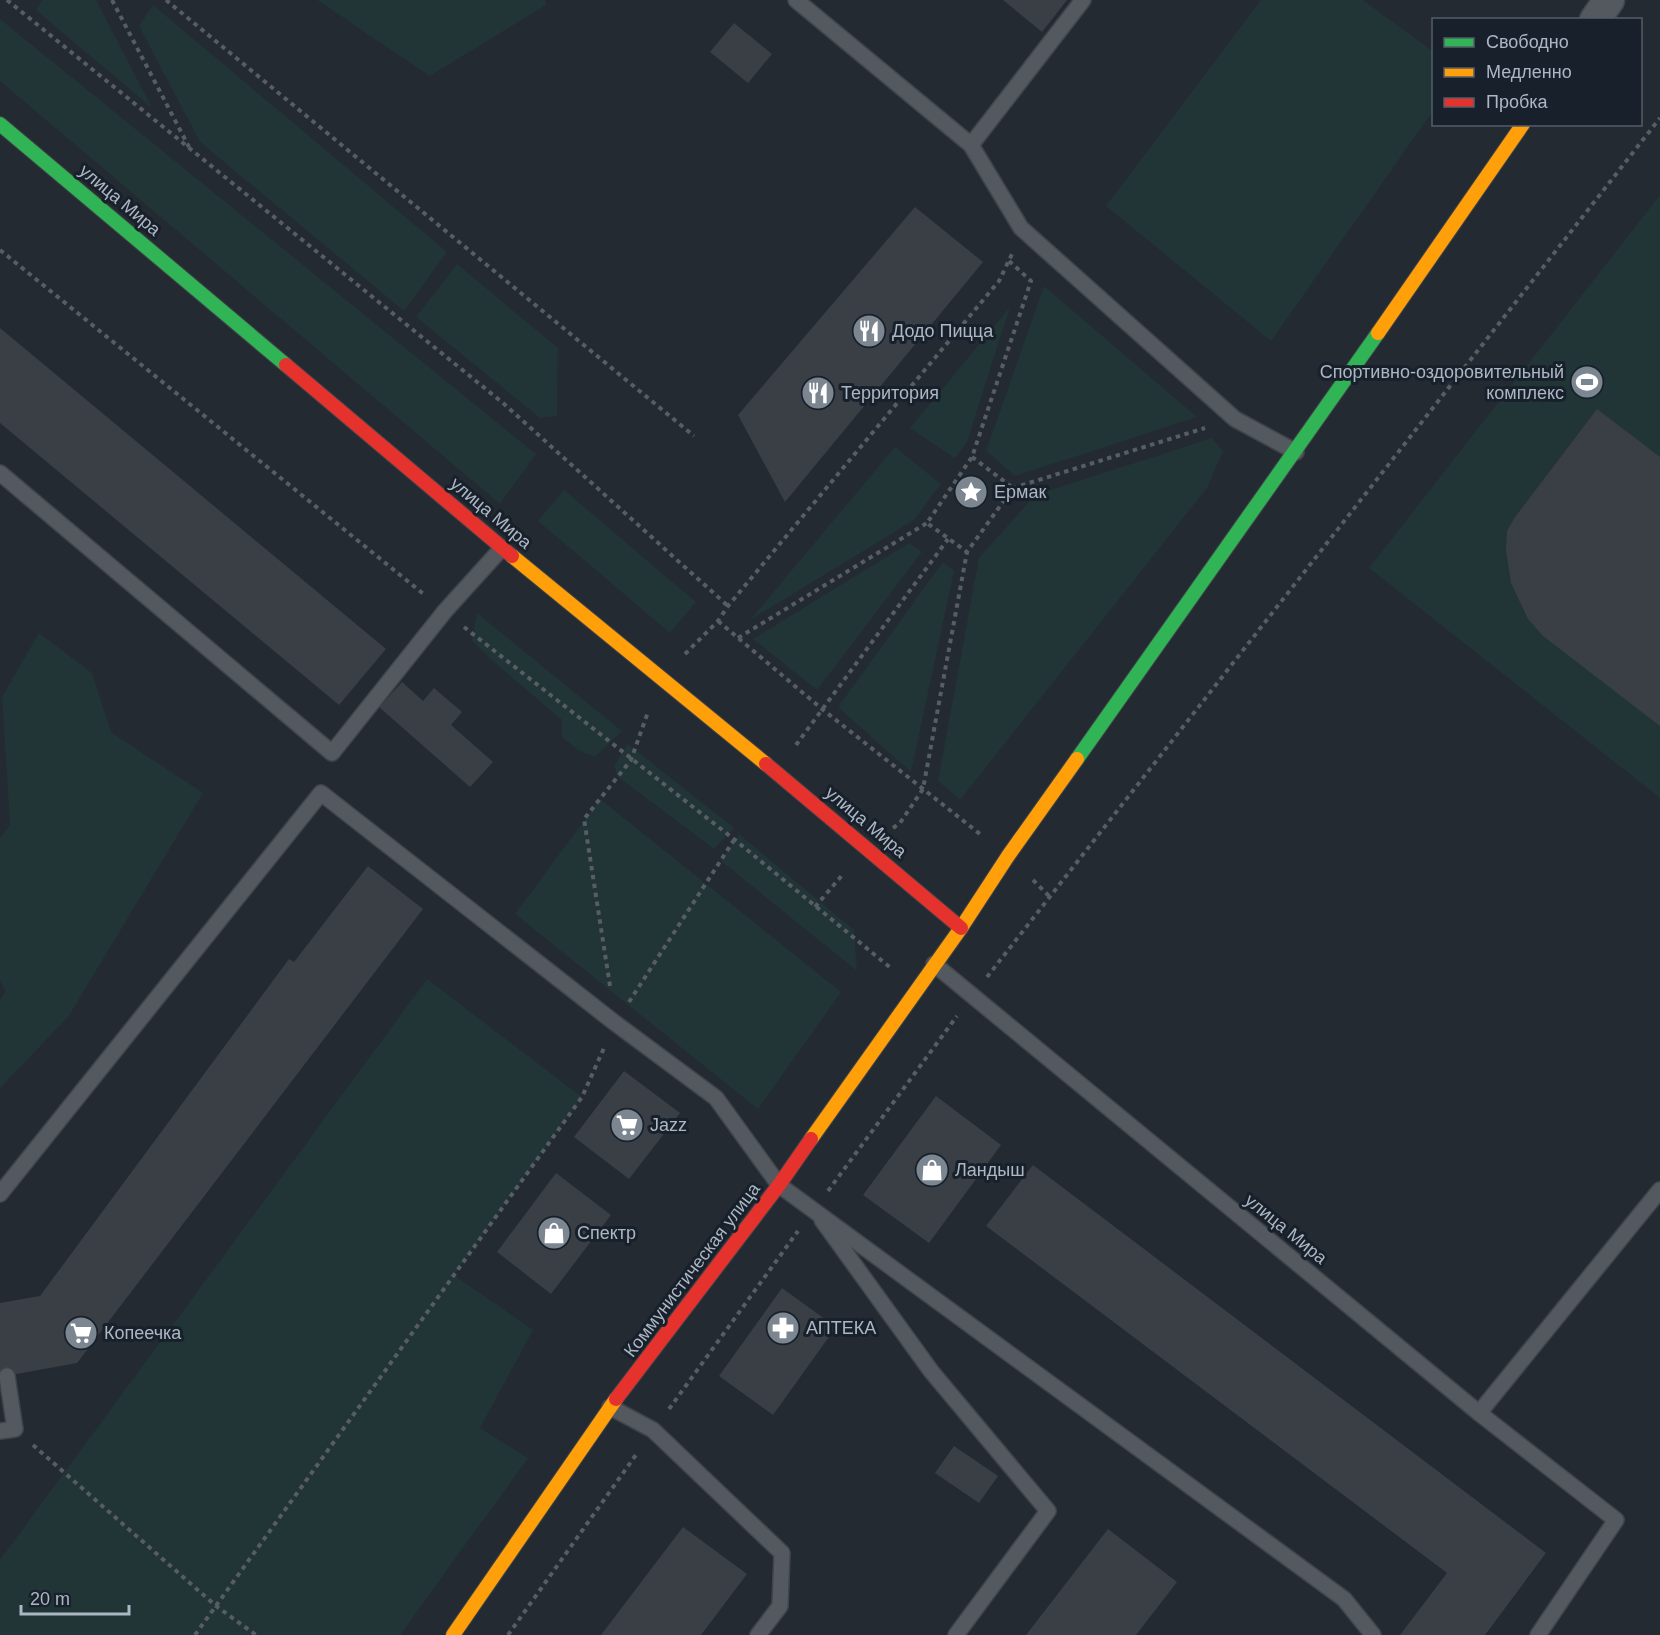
<svg xmlns="http://www.w3.org/2000/svg" width="1660" height="1635" font-family="Arial,sans-serif">
  <rect width="100%" height="100%" fill="#242a31"/>
  <g fill="#213436">
    <polygon points="42,0 96,0 152,108 36,10"/>
    <polygon points="317,0 545,0 546,5 430,76"/>
    <polygon points="1261,0 1363,0 1434,52 1433,111 1271,341 1106,206"/>
    <polygon points="153,5 447,252 404,311 200,142 139,26"/>
    <polygon points="0,19 536,454 500,504 0,81"/>
    <polygon points="1660,195 1660,798 1369,568"/>
    <polygon points="457,264 558,348 557,416 540,418 416,317"/>
    <polygon points="1044,286 1197,417 1015,476 986,451"/>
    <polygon points="1010,307 967,442 955,458 910,428"/>
    <polygon points="1212,438 1223,451 1207,488 960,800 938,781 979,558 1035,495"/>
    <polygon points="895,447 941,484 914,520 750,620"/>
    <polygon points="564,490 696,602 670,633 538,521"/>
    <polygon points="909,543 922,552 817,690 753,639"/>
    <polygon points="943,562 954,571 911,772 838,707"/>
    <polygon points="477,613 622,731 595,757 578,750 562,737 562,720 494,662 472,640"/>
    <polygon points="39,633 92,673 111,732 203,793 68,1017 0,1088 0,1000 6,991 0,981 0,838 10,825 2,697"/>
    <polygon points="628,744 734,828 714,849 618,777 614,766"/>
    <polygon points="600,799 841,992 758,1109 515,914"/>
    <polygon points="739,834 854,930 857,971 721,861"/>
    <polygon points="427,979 582,1097 454,1275 533,1330 480,1428 528,1458 400,1635 0,1635 0,1560"/>
  </g>
  <g fill="#393f45">
    <polygon points="1003,0 1067,0 1042,32"/>
    <polygon points="734,23 772,54 748,83 710,52"/>
    <polygon points="915,207 983,262 785,502 738,415"/>
    <polygon points="0,328 386,649 339,705 0,423"/>
    <polygon points="1597,409 1660,457 1660,726 1543,636 1528,619 1511,583 1506,550 1507,531 1515,517"/>
    <polygon points="402,682 423,701 434,688 462,712 451,725 493,762 470,787 379,707"/>
    <polygon points="368,866 423,909 77,1363 0,1377 0,1303 40,1296 289,959 294,962"/>
    <polygon points="624,1071 680,1113 629,1179 574,1137"/>
    <polygon points="936,1096 1001,1145 929,1243 863,1195"/>
    <polygon points="1033,1165 1546,1553 1485,1635 1400,1635 1447,1573 986,1226"/>
    <polygon points="556,1173 611,1215 551,1294 497,1252"/>
    <polygon points="782,1288 836,1327 773,1415 719,1376"/>
    <polygon points="954,1446 998,1476 979,1503 935,1473"/>
    <polygon points="683,1527 747,1574 701,1635 601,1635"/>
    <polygon points="1108,1529 1177,1582 1136,1635 1026,1635"/>
  </g>
  <g fill="none" stroke-linecap="round" stroke-linejoin="round">
    <g stroke="#40444a" stroke-width="18">
      <g id="lane">
        <polyline points="796,0 971,145 1021,228 1235,419 1296,452"/>
        <polyline points="971,145 1083,0"/>
        <polyline points="0,473 332,753 445,611 502,548"/>
        <polyline points="934,964 1479,1413 1616,1520 1538,1635"/>
        <polyline points="0,1194 321,793 615,1023 716,1098 779,1185 1344,1599 1373,1635"/>
        <polyline points="822,1220 931,1371 1048,1511 956,1635"/>
        <polyline points="610,1407 653,1430 782,1553 780,1606 758,1635"/>
        <polyline points="1479,1413 1660,1190"/>
        <polyline points="0,1431 15,1429 7,1376"/>
      </g>
    </g>
    <g stroke="#40444a" stroke-width="33">
      <polyline id="street" points="1595,20 1609,0"/>
    </g>
    <g stroke="#40444a" stroke-width="16">
      <g id="fast">
        <polyline points="0,124 286,365"/>
        <polyline points="1077,759 1378,333"/>
      </g>
    </g>
    <g stroke="#40444a" stroke-width="16">
      <g id="slow">
        <polyline points="1378,333 1523,124"/>
        <polyline points="512,556 766,764"/>
        <polyline points="811,1139 961,928 1008,856 1077,759"/>
        <polyline points="453,1635 616,1399"/>
      </g>
    </g>
    <g stroke="#40444a" stroke-width="16">
      <g id="jam">
        <polyline points="286,365 512,556"/>
        <polyline points="766,764 961,928"/>
        <polyline points="616,1399 779,1185 811,1139"/>
      </g>
    </g>
    <g stroke="#575d63" stroke-width="4" stroke-dasharray="4.5 4.5" stroke-linecap="butt">
      <polyline points="7,0 503,403 728,606"/>
      <polyline points="112,0 189,147"/>
      <polyline points="166,0 694,436"/>
      <polyline points="0,250 426,596"/>
      <polyline points="1009,261 1031,281 972,457 927,523 967,552 1013,488 1205,428"/>
      <polyline points="972,457 1013,488"/>
      <polyline points="718,621 822,709 980,834"/>
      <polyline points="464,627 735,840 892,969"/>
      <polyline points="738,638 927,523"/>
      <polyline points="685,654 718,621 728,606 999,281 1012,254"/>
      <polyline points="796,745 948,539"/>
      <polyline points="893,828 900,823 923,789 967,552"/>
      <polyline points="1033,880 1050,897"/>
      <polyline points="815,907 844,873"/>
      <polyline points="987,977 1660,118"/>
      <polyline points="610,986 584,819 631,760 648,712"/>
      <polyline points="629,1002 734,840"/>
      <polyline points="828,1191 957,1016"/>
      <polyline points="669,1409 798,1231"/>
      <polyline points="33,1445 216,1606 256,1635"/>
      <polyline points="195,1635 582,1097 604,1048"/>
      <polyline points="508,1635 638,1452"/>
    </g>
    <use href="#lane" stroke="#545960" stroke-width="15"/>
    <use href="#street" stroke="#545960" stroke-width="30"/>
    <use href="#fast" stroke="#30b455" stroke-width="14"/>
    <use href="#slow" stroke="#ff9f0a" stroke-width="14"/>
    <use href="#jam" stroke="#e5322d" stroke-width="14"/>
  </g>
  <defs>
    <g id="restaurant-disc" transform="scale(1.725)"><circle r="9.5" fill="#7c8691" stroke="#18212b"/><path d="M-5-6h1v4h1v-4h1v4h1v-4h1v5L-1.5 .5V6h-2V.5L-5-1ZM5-6V6H3V1.5H1.5Q1.5-4 5-6Z" fill="#fff"/></g>
    <g id="stadium-disc" transform="scale(1.725)"><circle r="9.5" fill="#7c8691" stroke="#18212b"/><path d="M0-5a6.5 5 0 1 0 0 10a6.5 5 0 1 0 0-10ZM-3.5-1.8h7v3.6h-7Z" fill="#fff"/></g>
    <g id="sight-disc" transform="scale(1.725)"><circle r="9.5" fill="#7c8691" stroke="#18212b"/><path d="M0-6L1.8-2.2L6-1.7L2.9 1.2L3.7 5.4L0 3.3L-3.7 5.4L-2.9 1.2L-6-1.7L-1.8-2.2Z" fill="#fff"/></g>
    <g id="supermarket-disc" transform="scale(1.725)"><circle r="9.5" fill="#7c8691" stroke="#18212b"/><path d="M-6-5.5h2.5l.6 2H6L4.5 2H-2.5L-4.4-4H-6ZM-1.5 3.2a1.3 1.3 0 1 0 .1 0ZM3 3.2a1.3 1.3 0 1 0 .1 0Z" fill="#fff"/></g>
    <g id="shop-disc" transform="scale(1.725)"><circle r="9.5" fill="#7c8691" stroke="#18212b"/><path d="M-5-2.5h2.3a2.7 3.5 0 0 1 5.4 0H5L5.5 6h-11ZM-1.5-2.5h3a1.5 2.3 0 0 0-3 0Z" fill="#fff"/></g>
    <g id="pharmacy-disc" transform="scale(1.725)"><circle r="9.5" fill="#7c8691" stroke="#18212b"/><path d="M-2-6h4v4h4v4h-4v4h-4v-4h-4v-4h4Z" fill="#fff"/></g>
  </defs>
  <g fill-rule="evenodd">
    <use href="#restaurant-disc" x="869" y="331"/>
    <use href="#stadium-disc" x="1587" y="382"/>
    <use href="#restaurant-disc" x="818" y="393"/>
    <use href="#sight-disc" x="971" y="492"/>
    <use href="#supermarket-disc" x="627" y="1125"/>
    <use href="#shop-disc" x="932" y="1170"/>
    <use href="#shop-disc" x="554" y="1233"/>
    <use href="#pharmacy-disc" x="783" y="1328"/>
    <use href="#supermarket-disc" x="81" y="1333"/>
  </g>
  <g text-anchor="middle" stroke-width="6" stroke-linejoin="round" paint-order="stroke">
    <g font-size="18" fill="#acb7c4" stroke="#18212b">
      <text transform="translate(120 200) rotate(40)" y="6">улица Мира</text>
      <text transform="translate(491 513) rotate(40)" y="6">улица Мира</text>
      <text transform="translate(866 822) rotate(40)" y="6">улица Мира</text>
      <text transform="translate(1286 1229) rotate(39)" y="6">улица Мира</text>
      <text transform="translate(692 1270) rotate(-53)" y="6">Коммунистическая улица</text>
    </g>
    <g font-size="18" fill="#acb7c4" stroke="#18212b" text-anchor="start">
      <text x="892" y="337">Додо Пицца</text>
      <text x="1564" y="378" text-anchor="end">Спортивно-оздоровительный<tspan x="1564" dy="21">комплекс</tspan></text>
      <text x="841" y="399">Территория</text>
      <text x="994" y="498">Ермак</text>
      <text x="650" y="1131">Jazz</text>
      <text x="955" y="1176">Ландыш</text>
      <text x="577" y="1239">Спектр</text>
      <text x="806" y="1334">АПТЕКА</text>
      <text x="104" y="1339">Копеечка</text>
    </g>
  </g>
  <rect x="1432" y="18" width="210" height="108" fill="#18212b" stroke="#535d68" stroke-width="1.5"/>
  <rect x="1444" y="38" width="30" height="9" fill="#30b455" stroke="#535d68" stroke-width="1.5"/>
  <text x="1486" y="48" font-size="18" fill="#acb7c4">Свободно</text>
  <rect x="1444" y="68" width="30" height="9" fill="#ff9f0a" stroke="#535d68" stroke-width="1.5"/>
  <text x="1486" y="78" font-size="18" fill="#acb7c4">Медленно</text>
  <rect x="1444" y="98" width="30" height="9" fill="#e5322d" stroke="#535d68" stroke-width="1.5"/>
  <text x="1486" y="108" font-size="18" fill="#acb7c4">Пробка</text>
  <path d="M21 1605v9h108v-9" fill="none" stroke="#acb7c4" stroke-width="3"/>
  <text x="30" y="1605" font-size="18" fill="#acb7c4" stroke="#18212b" stroke-width="4.5" paint-order="stroke">20 m</text>
</svg>
